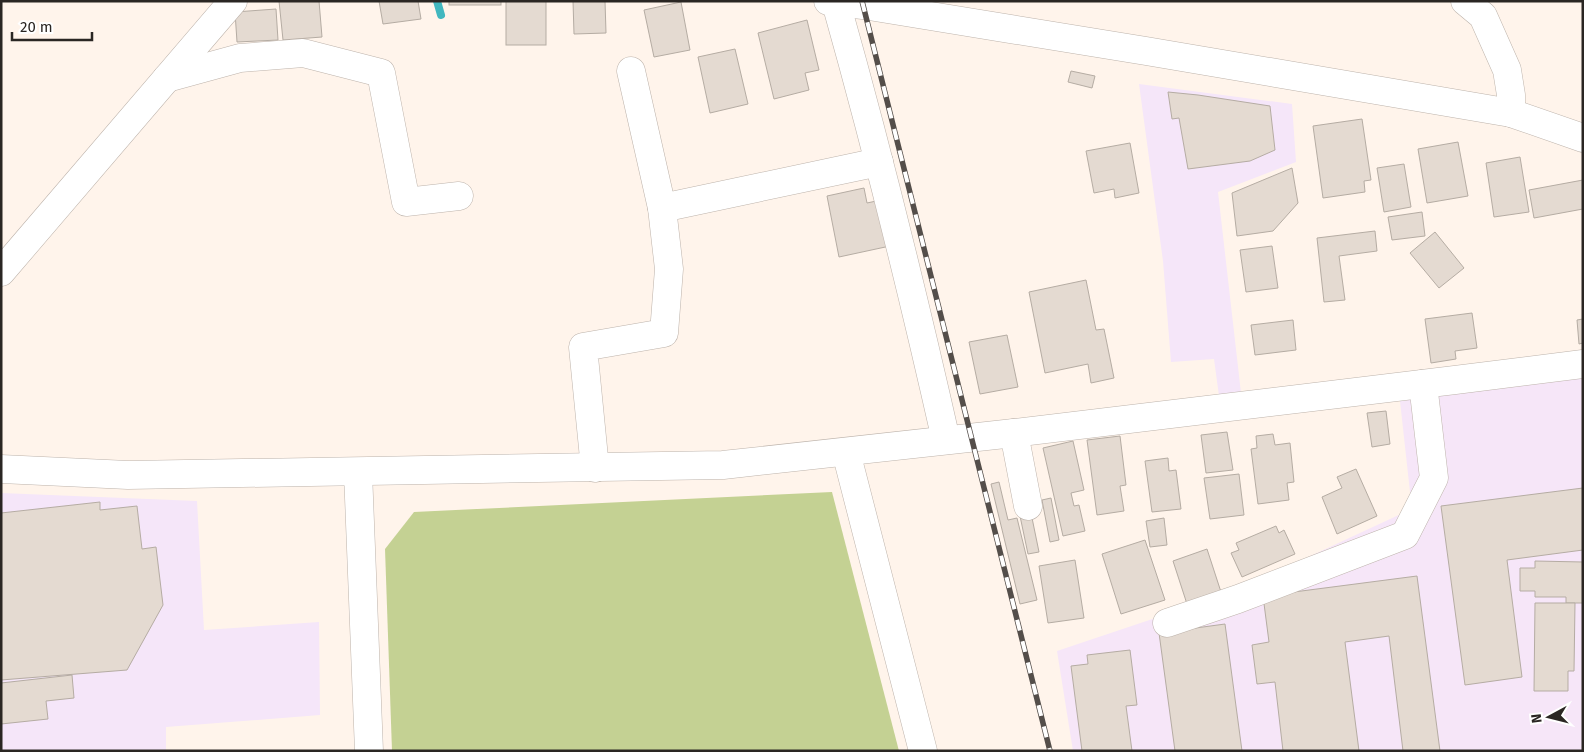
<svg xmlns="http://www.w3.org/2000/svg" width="1584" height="752" font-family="'Fira Sans',sans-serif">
  <rect width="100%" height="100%" fill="#fff4eb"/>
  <g fill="#f5e6f9">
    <polygon points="1139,84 1292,104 1296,162 1218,192 1241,393 1219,396 1214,359 1171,362 1163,261"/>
    <polygon points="1,493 197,501 204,630 319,622 320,715 166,727 166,751 1,751"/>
  </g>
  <polygon fill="#f6e6f8" points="1583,376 1583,751 1073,751 1057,651 1233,592 1403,513 1411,501 1400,401"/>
  <polygon fill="#c4d193" points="832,492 899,751 392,751 385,549 414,512"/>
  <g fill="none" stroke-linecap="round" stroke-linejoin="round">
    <polyline stroke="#41b7bf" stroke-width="8" points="437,1 441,15"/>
  </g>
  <g fill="#e4dad1" stroke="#b5aca3">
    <polygon points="279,1 319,1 322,37 283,40"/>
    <polygon points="379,1 418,1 421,19 383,24"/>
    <rect x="449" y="1" width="52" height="4"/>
    <rect x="506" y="1" width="40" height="44"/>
    <polygon points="573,1 605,1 606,33 574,34"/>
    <polygon points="681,2 690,50 654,57 644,10"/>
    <polygon points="276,9 278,40 237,42 235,12"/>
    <polygon points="807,20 819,70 805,73 809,90 774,99 758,33"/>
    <polygon points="735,49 748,104 710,113 698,57"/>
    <polygon points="1071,71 1095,76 1092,88 1068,82"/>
    <polygon points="1168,92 1198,95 1270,106 1275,150 1250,161 1188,169 1179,118 1172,119"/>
    <polygon points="1362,119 1371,180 1364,181 1365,192 1323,198 1313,126"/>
    <polygon points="1458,142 1468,196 1427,203 1418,149"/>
    <polygon points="1130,143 1139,193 1115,198 1114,189 1094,193 1086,151"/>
    <polygon points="1520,157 1529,212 1494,217 1486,163"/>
    <polygon points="1404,164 1411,207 1384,212 1377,168"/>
    <polygon points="1292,168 1298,203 1273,231 1237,236 1232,193"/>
    <polygon points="1583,180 1583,209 1534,218 1529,190"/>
    <polygon points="864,188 867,203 881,200 890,246 839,257 827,196"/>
    <polygon points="1422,212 1425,236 1392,240 1388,217"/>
    <polygon points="1375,231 1377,251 1339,256 1345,300 1324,302 1317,238"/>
    <polygon points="1435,232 1464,268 1439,288 1410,253"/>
    <polygon points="1272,246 1278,288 1246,292 1240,250"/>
    <polygon points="1086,280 1096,330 1104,329 1114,378 1091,383 1088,364 1045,373 1029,292"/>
    <polygon points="1472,313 1477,348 1455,351 1456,359 1431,363 1425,319"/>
    <polygon points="1583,319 1583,343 1579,344 1577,320"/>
    <polygon points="1293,320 1296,350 1255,355 1251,325"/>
    <polygon points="1007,335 1018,387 980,394 969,342"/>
    <polygon points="1386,411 1390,444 1372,447 1367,413"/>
    <polygon points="1227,432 1233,470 1206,473 1201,435"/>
    <polygon points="1273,434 1275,445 1290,443 1294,482 1287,483 1289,500 1258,504 1251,449 1257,448 1256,436"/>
    <polygon points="1120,436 1126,485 1120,486 1124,511 1097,515 1087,440"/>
    <polygon points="1073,441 1084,490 1071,493 1074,506 1079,505 1085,531 1063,536 1043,448"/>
    <polygon points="1168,458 1169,471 1176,470 1181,509 1152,512 1145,461"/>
    <polygon points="1356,469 1377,516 1337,534 1322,497 1342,488 1337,477"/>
    <polygon points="1239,474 1244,515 1210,519 1204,478"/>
    <polygon points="999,482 1008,520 1017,518 1037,600 1020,604 991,484"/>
    <polygon points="1583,488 1583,550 1507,560 1522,677 1465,685 1441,506"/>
    <polygon points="1051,498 1059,540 1050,542 1042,500"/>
    <polygon points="100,502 100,510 137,506 142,549 156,547 163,605 127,670 1,680 1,513"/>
    <polygon points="1031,513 1039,552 1028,554 1020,516"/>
    <polygon points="1164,518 1167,545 1150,547 1146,521"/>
    <polygon points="1276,526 1279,533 1284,530 1295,554 1242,577 1231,553 1239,550 1236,543"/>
    <polygon points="1145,540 1165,600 1121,614 1102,554"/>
    <polygon points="1207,549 1221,592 1187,604 1173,561"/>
    <polygon points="1075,560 1084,618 1048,623 1039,566"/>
    <polygon points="1535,561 1583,562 1583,603 1566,603 1566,597 1535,597 1535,591 1520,591 1520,568 1535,568"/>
    <polygon points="1417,576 1440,751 1403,751 1389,636 1345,642 1359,751 1283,751 1275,682 1257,684 1252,645 1269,642 1263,596"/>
    <polygon points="1535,603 1575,603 1574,671 1568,671 1568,691 1534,691"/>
    <polygon points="1225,624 1242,751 1175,751 1159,633"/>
    <polygon points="1130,650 1137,705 1126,706 1132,751 1082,751 1071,666 1088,664 1087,655"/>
    <polygon points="72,675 74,698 46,701 48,719 1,724 1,683"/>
  </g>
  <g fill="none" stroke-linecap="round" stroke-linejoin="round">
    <g stroke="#bdb3ab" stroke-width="29">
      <g id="minor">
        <polyline points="828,1 863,5 1146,51 1511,113 1583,138"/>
        <polyline points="1465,1 1483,16 1507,70 1511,95 1511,113"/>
        <path d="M836,3C877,148 913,294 946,440"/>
        <polyline points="631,71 662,208 879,162"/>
        <polyline points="167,78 240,58 303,53 381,73 406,202 459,196"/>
        <polyline points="1,272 233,1"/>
        <polyline points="1014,433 1028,506"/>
        <polyline points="846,452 923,751"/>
        <polyline points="595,468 583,347 664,333 669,269 662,208"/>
        <polyline points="1,469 128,475 723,465 1014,433 1455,380 1583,364"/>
        <polyline points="358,472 369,751"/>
        <polyline points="1167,623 1238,599 1405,535 1434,478 1423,384"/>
      </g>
    </g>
    <use href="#minor" stroke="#fff" stroke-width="28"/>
    <g stroke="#544e4a" stroke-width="5.5">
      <polyline id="rail" points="862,1 1050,751"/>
    </g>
    <use href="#rail" stroke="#fff" stroke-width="4" stroke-dasharray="11" stroke-linecap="butt"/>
  </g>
  <rect width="1584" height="752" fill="none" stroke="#2a2623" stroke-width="5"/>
  <g transform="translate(1549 717) rotate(263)" stroke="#ffffff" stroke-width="4" paint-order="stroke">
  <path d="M0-4L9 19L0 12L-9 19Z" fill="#2a2623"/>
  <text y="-8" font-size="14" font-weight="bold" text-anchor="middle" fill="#2a2623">N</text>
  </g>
  <path d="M12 32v8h80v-8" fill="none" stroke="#2a2623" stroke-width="2.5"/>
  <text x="20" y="32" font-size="15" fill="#2a2623" stroke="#ffffff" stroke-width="4" paint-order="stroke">20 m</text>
</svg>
